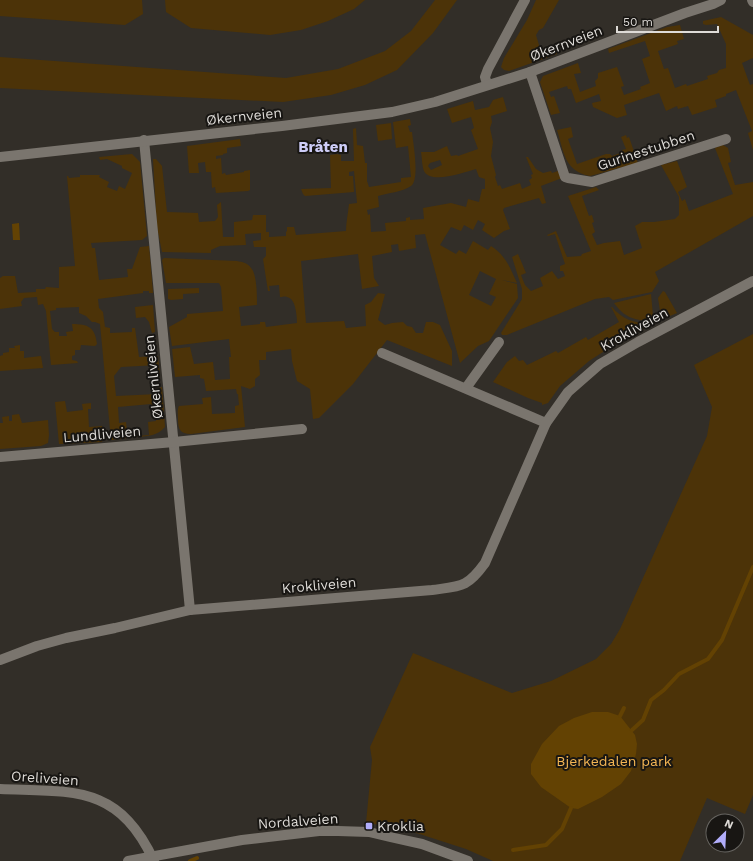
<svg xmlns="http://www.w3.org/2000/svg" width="753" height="861" font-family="'Work Sans',sans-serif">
  <rect width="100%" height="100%" fill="#322e28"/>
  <g fill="#4c3308" fill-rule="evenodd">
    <polygon points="0,0 142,0 143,14 125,25 0,16"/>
    <polygon points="165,0 365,0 354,9 328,21 301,30 270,35 191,28 166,12"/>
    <polygon points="435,0 457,0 433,33 397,70 365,85 331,95 283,102 0,88 0,57 286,78 338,69 385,51 411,31"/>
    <polygon points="536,0 559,0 543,28 539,30 536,35 542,55 556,50 557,54 509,71 504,70 501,67 504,58 527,20"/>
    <polygon points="721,17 753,35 753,58 742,63 750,85 753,84 753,150 748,133 752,131 736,90 726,94 726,96 715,100 717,107 692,115 688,106 678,109 677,106 666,111 659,93 624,105 627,115 617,118 593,107 592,103 601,101 599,94 576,103 571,89 568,89 567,86 549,92 551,97 554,96 560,113 551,115 540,82 543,76 578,63 581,73 574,74 580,92 596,86 595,81 598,78 598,73 617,67 624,86 621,87 624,95 641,89 640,87 650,83 642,59 650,56 645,41 609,53 608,49 667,27 680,25 684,39 677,41 678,44 658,51 664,69 668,68 675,88 686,84 687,86 708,79 707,76 717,73 719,70 726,68 726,44 717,24 706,25 703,24 703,21"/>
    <path d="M503,97L507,111L491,116L492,122L490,128L493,142L491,156L496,175L495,177L498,186L500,185L502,189L520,183L522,189L531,185L529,180L532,178L531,175L533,174L526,157H528L536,169L543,173L551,171L552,173L558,171L562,178L541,186L546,203L542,204L539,198L504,208L503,210L510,229L504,231L494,238L482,230L485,224L478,220L473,230L464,225L461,231L451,227L440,245L456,254L459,250L466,254L473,241L488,250L491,246C505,255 510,267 517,283L502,280L517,284L518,298L489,341L478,346L460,363L425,234L415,235L416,248L399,251L398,244L391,245L392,252L372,256L374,278L379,286L362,289L358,254L301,261L306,323L344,321L346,328L366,326L365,305L371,302L378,293L385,294L378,320L385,325L392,323L403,322L407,326L412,327L416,333H423L426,322H433L440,325L452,351V366L387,340L353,384L319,418L313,419L310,389L297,381L292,361L291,349L266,352V360H259L260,375L255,379V386L250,389L241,386L245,427L191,434C180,434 178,429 178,419C178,415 177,410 179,406L203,404L202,398L211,397L212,414L235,413V406L239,405L238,394H237L236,389L206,391L204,379L200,378V375L175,377L172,349L190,347L194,364L213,362L215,380L230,379L229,357H231L229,339L172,346L169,327L187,317V314L223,311L221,287L219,283H166L162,260L164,258L237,261C242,262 248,263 251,268C257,274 257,296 257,305L239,307L241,326L260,324V322H265L266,327L297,323C297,317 296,298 287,297C285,296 283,297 280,297L279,285L269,286L270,291H268L263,259L266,256V247H254L253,241L261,240V233L245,234L246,245L220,246L211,250V253L162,252L157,227L153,159H156L162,166L167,212L198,213L199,222L215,221L218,217L217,205L221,202L223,237H234V222L252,220L253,215H266V232H269V237L286,236V232L287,231V227H294L296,235L346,231C346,222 348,214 349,204L357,203L354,171L349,172V176H353L354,192L305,196L303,194L301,189L331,188L330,155L337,154L341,155V161H354L353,129L356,128L357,145L363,146L365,163H367V181L369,187L401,182V178L411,177L408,146L396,148L393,122L410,119L411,125L408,126L410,132H412C413,142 420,180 411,186C402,192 388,193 378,196L379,207L367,210L368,215L370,214L371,232L386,231L385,223L406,221V218L410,217V220L424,219L423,208L451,203L466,207L468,199L479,202L482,189H485V179L479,177L476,169C464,172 431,185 424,171C422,166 422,158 421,152H434L447,146L451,156L457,155L458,156L478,149L471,130L474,128L471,117L452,123L447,109L473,101L475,110L489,107L493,100ZM440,160L442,165L431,170L428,166L430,163ZM480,271L496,279L489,294L496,297L491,306L469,295Z"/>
    <polygon points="391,123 392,139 378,141 376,125"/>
    <path d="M571,127L573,137L568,139L577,164L606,154H610L612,156L623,152L622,150L626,149L621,137L626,135L627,138L629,137L638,163L590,176C564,171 564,152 557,130Z"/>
    <polygon points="240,139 241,146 227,148 227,153 223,154 223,155 216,156 216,159 221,158 222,174 225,173 226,175 244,172 244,171 250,170 250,190 248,191 216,193 215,187 212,188 211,172 206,172 205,162 198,163 199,173 189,173 187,146"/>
    <polygon points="723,145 728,148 731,162 728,163 735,185 753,182 753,216 655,272 659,281 652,292 613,300 609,297 595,299 507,335 502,335 501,333 522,299 522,289 512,257 518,254 526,273 521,275 525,285 531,291 543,286 540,278 552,271 558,279 565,276 563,271 560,271 560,266 565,264 555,234 548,236 547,235 556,231 567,257 581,256 582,254 591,251 568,196 596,187 599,190 582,196 589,216 592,215 594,222 592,223 595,232 592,234 597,245 604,243 620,241 624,255 642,248 635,226 642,222 654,222 675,219 679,215 679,197 661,165 677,161 687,187 678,192 682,201 685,199 689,211 733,194 715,148"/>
    <path d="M132,154L140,162L147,236L142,240L91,243L92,248H95L99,280L128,277L127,269H132L140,247L149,246L153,293H149V291H143V293L98,299L99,308L103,312L105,327L110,328V333L132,332V328H135L139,357L158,356L160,377L158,376L156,373L158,372V365L121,367L114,376L116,396L158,394L159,388L162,387L165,427C157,436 149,436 137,437V436L149,435L148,422L156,421L155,411L152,410L151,404L118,407L119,423L126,422L128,438L111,440L100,324L95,322H92L86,316L79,313V307L56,308V310L50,311L52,329L55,332H59V336H67L66,332L73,331L72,324C88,324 95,327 97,344L95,346L81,345L80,350H75V355L72,356V360L77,361L78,363L51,365L46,311L43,304L38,305L37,297L24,298L21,302L22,306L0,309V278L3,276H15L18,293L36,292V289H45L46,287L59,288V267L75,266L67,176H68L69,178L80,177V175H100L99,177L109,182L107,187L117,191L119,186L125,189L132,173L122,168V166L107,159L100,160L99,157Z"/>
    <polygon points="199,288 199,293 183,294 183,299 171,300 168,299 168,289"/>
    <polygon points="663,291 665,292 677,313 658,321 660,311 658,298"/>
    <path d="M651,294L653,315L650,321C633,320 624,317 614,303Z"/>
    <polygon points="153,305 155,332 152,333 149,322 145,317 136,318 135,307"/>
    <path d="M611,307H612C622,319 634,323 649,324L650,326L620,341L589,361L560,386L548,403L542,405V403L528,398L493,382L507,362L515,356L519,361L523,360L527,365L556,351L558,353L586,337L588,340L619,322Z"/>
    <polygon points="753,334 753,795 745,814 707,798 680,861 493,861 466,849 401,828 366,823 372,760 370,747 413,653 512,693 551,681 596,659 611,644 620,629 707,436 712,407 694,365"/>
    <polygon points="20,345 20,351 24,351 24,358 41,356 43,368 0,371 0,356 3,355 3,353 9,352 9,348 15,348 14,346"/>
    <path d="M65,401L67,412L83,410L82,404L91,403V409H88L89,427L102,426C105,431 103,437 102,442L59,444L55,402Z"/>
    <polygon points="19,414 22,423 48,420 49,435 48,443 41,446 0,449 0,423 3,423 2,417 9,416 9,421 12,421 12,415"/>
  </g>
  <g fill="#634203">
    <polygon points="19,223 20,240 13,240 12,224"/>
    <polygon points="592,712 608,712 620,716 635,735 637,744 636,754 631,771 621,784 602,797 578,809 571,808 541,787 531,774 531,764 542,744 559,726 574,718"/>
  </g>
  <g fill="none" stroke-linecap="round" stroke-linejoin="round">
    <g stroke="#634203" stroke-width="4">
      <polyline points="620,716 624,708"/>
      <polyline points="632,730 643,720 651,700 664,690 679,674 708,659 722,640 753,567"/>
      <polyline points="513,850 546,845 562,829 571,808"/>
      <polyline points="190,861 197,858"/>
    </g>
    <g stroke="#7a756e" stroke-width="10">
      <polyline points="530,72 565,177 568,178 592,182 726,139"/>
      <polyline points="487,84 485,77 488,69 525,0"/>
      <polyline points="144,140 190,610"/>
      <polyline points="382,353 546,423"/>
      <polyline points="466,388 499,342"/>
      <polyline points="0,457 174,442 302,429"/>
      <path d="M0,660L37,646L66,638L115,628L190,610L432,590C461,586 467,588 485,563L546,423L568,392L600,364L638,342L753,281"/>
      <path d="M0,789C73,792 118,784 154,861"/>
    </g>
    <g stroke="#7a756e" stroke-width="10">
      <polyline points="752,0 753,2"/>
      <polyline points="0,157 282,126 392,112 435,102 530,72 685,13 713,4 721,0"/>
      <polyline points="128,861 242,840 319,831 338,831 369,832 390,837 422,844 468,861"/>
    </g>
  </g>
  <rect fill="#b1adfa" stroke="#181613" stroke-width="1.5" x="365" y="822" width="8" height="8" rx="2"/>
  <g text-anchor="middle" stroke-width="4" stroke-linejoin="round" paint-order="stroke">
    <g font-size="14" fill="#dedbd7" stroke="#181613">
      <text transform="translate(566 43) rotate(-21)" y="5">Økernveien</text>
      <text transform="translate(244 116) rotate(-6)" y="5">Økernveien</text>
      <text transform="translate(646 150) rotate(-18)" y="5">Gurinestubben</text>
      <text transform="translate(634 329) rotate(-29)" y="5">Krokliveien</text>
      <text transform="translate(153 377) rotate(-96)" y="5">Økernliveien</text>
      <text transform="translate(102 434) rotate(-5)" y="5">Lundliveien</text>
      <text transform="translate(319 585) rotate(-5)" y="5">Krokliveien</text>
      <text transform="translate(45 778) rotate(4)" y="5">Oreliveien</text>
      <text transform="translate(298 821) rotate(-4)" y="5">Nordalveien</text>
    </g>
    <g font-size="14" fill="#f4b654" stroke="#181613">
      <text x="614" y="766">Bjerkedalen park</text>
    </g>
    <g font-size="14" fill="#dedbd7" stroke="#181613" text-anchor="start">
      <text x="377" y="831">Kroklia</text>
    </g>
    <g font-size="15" font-weight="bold" fill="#cecdf8" stroke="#181613">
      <text x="323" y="152">Bråten</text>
    </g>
  </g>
  <g transform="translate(725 833) rotate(24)"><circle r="19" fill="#181613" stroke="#676561"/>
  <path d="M0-3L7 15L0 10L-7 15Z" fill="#b1adfa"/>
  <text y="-6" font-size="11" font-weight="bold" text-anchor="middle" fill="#dedbd7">N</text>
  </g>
  <path d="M617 26v6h101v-6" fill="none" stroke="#dedbd7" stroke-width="2"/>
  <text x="623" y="26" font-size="12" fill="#dedbd7" stroke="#181613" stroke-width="3" paint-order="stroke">50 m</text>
</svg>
